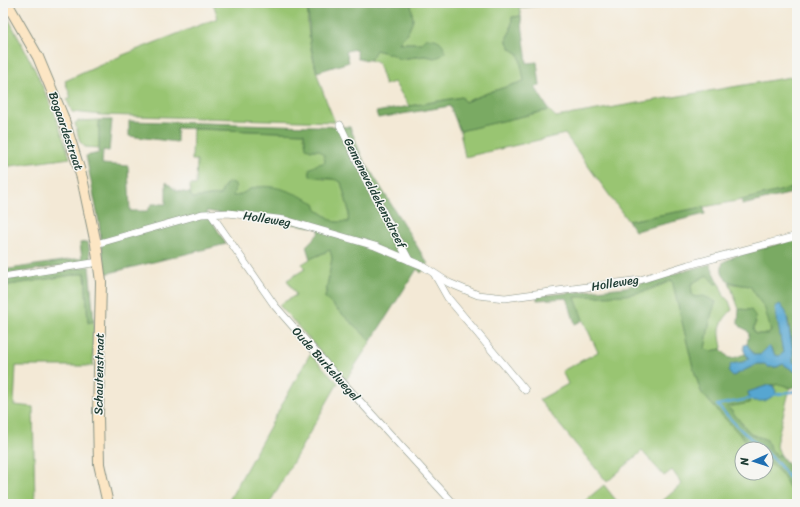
<svg xmlns="http://www.w3.org/2000/svg" width="800" height="507" font-family="Sriracha,sans-serif">
  <rect width="100%" height="100%" fill="#f6f6f2"/>
  <filter id="ink" filterUnits="userSpaceOnUse"><feTurbulence type="fractalNoise" baseFrequency=".025" numOctaves="2"/><feDisplacementMap in="SourceGraphic" scale="8" xChannelSelector="R" yChannelSelector="G"/><feConvolveMatrix kernelMatrix="1 2 1 2 8 2 1 2 1" color-interpolation-filters="sRGB"/></filter>
  <filter id="wash" filterUnits="userSpaceOnUse"><feTurbulence type="fractalNoise" baseFrequency=".012" numOctaves="4" result="noise"/><feDisplacementMap in="SourceGraphic" scale="16" xChannelSelector="R" yChannelSelector="G"/><feGaussianBlur stdDeviation="0.9" result="paint"/><feColorMatrix in="noise" values="0 0 0 0 0 0 0 0 0 0 0 0 0 0 0 0 0 1.4 0 .05"/><feComposite in="paint" operator="in"/></filter>
  <g filter="url(#wash)">
    <rect width="100%" height="100%" fill="#f3e9d6"/>
    <g fill="#99c572" stroke="#5c8153">
      <path d="M213,3H308C305,44 319,85 335,122L102,115L72,112L67,100L71,98L65,81L123,55L218,18Z"/>
      <path d="M411,3H565L519,8L521,16L512,17L511,30L507,37V42L511,49L519,54L525,81L490,92L465,102L462,97L409,106L394,82L385,85L378,63L370,60L376,50C385,53 392,53 399,59L426,56L435,58L423,43H399L409,30L413,20Z"/>
      <polygon points="3,8 35,70 54,112 70,158 3,167"/>
      <polygon points="797,76 797,187 742,200 628,221 565,134 465,157 460,131 549,110 556,117"/>
      <polygon points="99,120 99,148 85,147 80,142 75,123 79,121"/>
      <polygon points="193,129 304,133 304,138 311,150 319,150 324,155 325,161 323,164 318,164 323,179 337,179 341,182 349,211 348,222 335,222 317,210 251,189 236,197 232,196 236,186 225,185 220,195 191,198 190,185 196,185 197,160 192,160"/>
      <polygon points="330,250 332,258 325,298 371,341 346,380 279,305 296,295 287,280 305,269 302,264 310,259"/>
      <polygon points="85,273 88,322 94,321 93,366 16,366 14,405 33,407 35,504 3,504 3,286"/>
      <path d="M707,275L715,284L719,283L724,296L729,301L732,310C719,323 718,329 722,347L721,349L711,351L705,349C708,333 709,317 716,302L699,297H694L692,294L691,283Z"/>
      <path d="M672,280L693,367L701,392L715,408L749,444V449H742V473H766V462C782,468 790,489 797,504H659L682,484L672,470L664,476L642,451L607,482L539,400L568,384L562,371L598,352L583,320L574,297C610,295 639,298 672,280Z"/>
      <path d="M729,282L734,284L750,286C758,296 776,321 769,334H755L753,329L756,322L751,310L739,309Z"/>
      <polygon points="310,354 338,383 269,504 227,504"/>
      <polygon points="784,384 790,388 776,444 780,454 777,456 770,448 767,440 751,434 727,406 749,403 749,397 754,401 775,387 772,385"/>
      <polygon points="604,485 619,504 581,504"/>
    </g>
    <g fill="#7aaa64" stroke="#4c744c">
      <path d="M308,3H411L413,20L409,30L399,43H422L426,38C436,38 444,41 445,52L441,56L435,58L425,56L399,59C392,53 385,53 376,50L370,60L358,59L356,49L346,51L349,62L317,72L310,43Z"/>
      <polygon points="521,16 527,63 537,62 540,86 535,87 549,110 460,131 450,106 378,118 376,112 462,97 465,102 490,92 524,81 519,54 511,49 507,42 507,37 511,30 512,17"/>
      <path d="M99,120H112L109,151L103,150L102,164L128,166L130,211H147L152,204H166V182L177,191L190,193L192,198L220,195L225,185L229,182L234,183L236,186L233,196C240,197 246,190 253,188C274,182 296,194 315,203L317,210L335,222H348L349,211L341,182C335,178 319,178 310,176L309,169L318,164L323,163L325,161L324,155L319,150H311L306,148L304,133L177,128V142L129,136V121L350,127L362,157L428,264L421,273L417,269L371,341L325,298L332,258L330,250L310,259L306,246L318,234L320,228L206,211L226,244L105,274L99,222L86,156L99,153Z"/>
      <polygon points="797,187 797,192 742,205 742,200"/>
      <polygon points="704,207 705,214 635,231 628,221"/>
      <path d="M797,239V365L793,362V351L788,319L781,341L783,353L779,356L775,355L772,349L760,355H754L747,344L749,334L747,330L741,327L738,323L739,309L751,310C756,316 757,321 753,329L755,334H769L771,331L765,309L750,286C735,284 717,282 723,262L738,255Z"/>
      <polygon points="88,242 91,261 3,275 3,270 82,258 80,243"/>
      <path d="M710,264L719,283L715,284L707,275L691,284L692,294L694,297L704,296L716,302C709,317 708,333 705,349L711,351L721,349C732,362 729,359 745,354L749,359L743,362L731,364L733,376L757,364H765L768,367H777L783,364L797,373V386L790,388C777,380 761,388 748,392L750,403L728,407L751,434L767,440L770,448L777,456L780,454L788,465L795,481H797V504C790,489 782,468 766,462V449H749V444L715,408L701,392L693,367L672,280L646,291L626,295L575,297L583,320L575,324L567,298L537,300V296L626,287Z"/>
      <polygon points="89,266 94,321 88,323 85,273 3,286 3,280"/>
    </g>
    <g fill="#57a6d1" stroke="#3b7282">
      <polygon points="780,304 786,312 793,351 793,362 797,365 797,373 783,364 777,367 768,367 765,364 757,364 733,376 731,375 728,371 731,364 743,362 749,359 744,351 744,345 747,344 754,355 760,355 769,346 775,355 779,356 783,353 775,307"/>
      <polygon points="769,385 772,385 776,391 775,395 765,401 753,401 749,397 748,392"/>
    </g>
    <g fill="none" stroke-linecap="round" stroke-linejoin="round">
      <g stroke="#57a6d1" stroke-width="2.5">
        <polyline points="773,395 797,391"/>
        <polyline points="754,398 717,405 742,431 763,449"/>
        <path d="M766,452C778,462 790,477 797,492"/>
      </g>
    </g>
  </g>
  <g filter="url(#ink)">
    <g fill="none" stroke-linecap="round" stroke-linejoin="round">
      <g stroke="#899385" stroke-width="8">
        <g id="street">
          <polyline points="340,125 366,180 409,260"/>
          <polyline points="211,214 275,306 334,373 454,504"/>
          <polyline points="96,244 202,214 228,213 285,220 375,246 423,266 449,283 478,295 505,298 640,280 688,265 797,236"/>
          <polyline points="435,275 448,298 525,390"/>
          <polyline points="3,277 99,262"/>
        </g>
      </g>
      <g stroke="#899385" stroke-width="12">
        <polyline id="secondary" points="7,3 38,57 63,117 82,178 96,244 101,282 98,416 99,464 108,504"/>
      </g>
      <use href="#street" stroke="#fff" stroke-width="7"/>
      <use href="#secondary" stroke="#fce6c4" stroke-width="10"/>
    </g>
  </g>
  <g text-anchor="middle" stroke-width="3" stroke-linejoin="round" paint-order="stroke">
    <g font-size="12" fill="#1f3d34" stroke="#f6f6f2">
      <text transform="translate(66 131) rotate(71)" y="4">Bogaardestraat</text>
      <text transform="translate(375 193) rotate(63)" y="4">Gemeneveldekensdreef</text>
      <text transform="translate(267 219) rotate(9)" y="4">Holleweg</text>
      <text transform="translate(615 283) rotate(-9)" y="4">Holleweg</text>
      <text transform="translate(326 364) rotate(48)" y="4">Oude Burkelwegel</text>
      <text transform="translate(99 374) rotate(-89)" y="4">Schautenstraat</text>
    </g>
  </g>
  <rect width="800" height="507" fill="none" stroke="#f6f6f2" stroke-width="16"/>
  <g transform="translate(754 461) rotate(267)"><circle r="19" fill="#f6f6f2" stroke="#a0aca6"/>
  <path d="M0-3L7 15L0 10L-7 15Z" fill="#1f6fb2"/>
  <text y="-6" font-size="11" font-weight="bold" text-anchor="middle" fill="#1f3d34">N</text>
  </g>
</svg>
